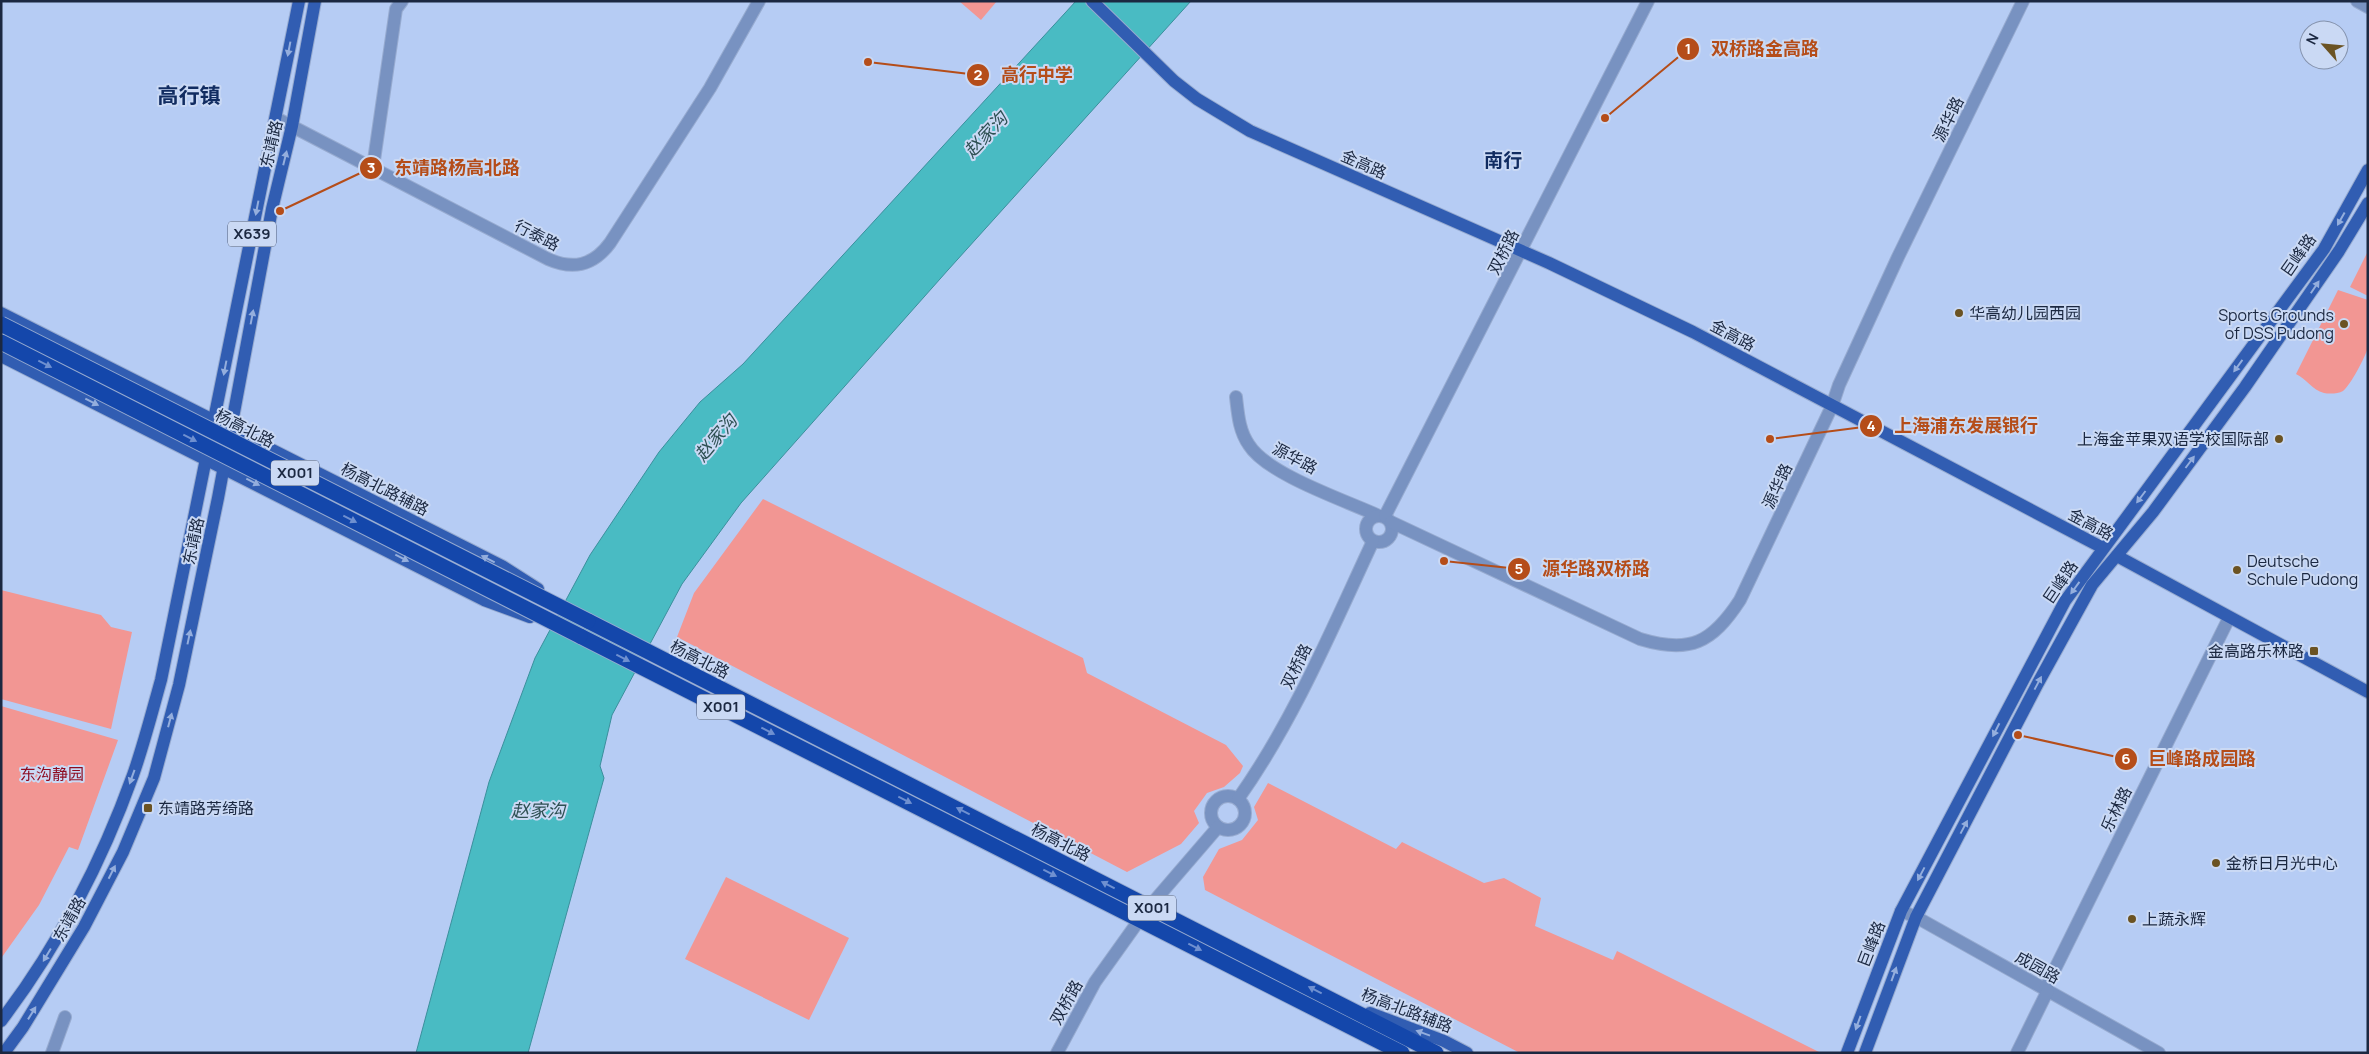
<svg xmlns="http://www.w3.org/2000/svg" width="2369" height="1054" font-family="Manrope,'Noto Sans SC',sans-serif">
  <rect width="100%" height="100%" fill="#b6ccf4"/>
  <g fill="#f29693">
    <polygon points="959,1 997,1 981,20"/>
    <polygon points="2368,251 2368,296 2350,287"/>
    <path d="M2338,290L2368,300C2368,315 2369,333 2368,347C2366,356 2350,386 2343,391C2338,394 2329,394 2324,393C2312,390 2307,379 2296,374Z"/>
    <polygon points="763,499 1083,658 1087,673 1226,745 1243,766 1240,773 1224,787 1207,793 1194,811 1199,823 1181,844 1127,872 677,637 694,593"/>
    <polygon points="1,590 101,615 111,627 132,632 111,729 1,699"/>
    <polygon points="1,706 118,740 78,850 69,847 39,905 2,957"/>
    <polygon points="1268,783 1396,849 1402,842 1484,883 1504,878 1541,898 1535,926 1613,960 1617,951 1821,1053 1520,1053 1205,890 1203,877 1219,849 1242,840 1258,820 1254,807"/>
    <polygon points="726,877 849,938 809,1020 685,959"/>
  </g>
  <polygon fill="#49bbc3" stroke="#3b8f9c" points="1076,1 1191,1 948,270 741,503 682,584 612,715 600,766 604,778 528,1053 416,1053 489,782 535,658 590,555 659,452 700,402 743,364"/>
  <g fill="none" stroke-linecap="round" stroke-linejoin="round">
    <g stroke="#97abd0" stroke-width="14">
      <g id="minor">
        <polyline points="2357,1 2368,7"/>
        <path d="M276,118L548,259C573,270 593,266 610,243L710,88L759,1"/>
        <polyline points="373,167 396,9 402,1"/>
        <path d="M1236,397C1238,414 1239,431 1249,445C1267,474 1344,500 1377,515"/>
        <circle cx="1379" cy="529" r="13"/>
        <polyline points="1385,516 1648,1"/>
        <path d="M1391,522L1640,639C1690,654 1712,643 1740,600L1832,406L1839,385L1898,257L2023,1"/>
        <circle cx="1228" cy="813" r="17"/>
        <path d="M1238,799C1294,720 1332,629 1373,541"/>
        <polyline points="1150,906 1218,827"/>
        <polyline points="1901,911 1916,917 2159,1053"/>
        <polyline points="2045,989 2229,618"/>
        <polyline points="52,1053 65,1017"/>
        <polyline points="1057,1053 1095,982 1140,919"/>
        <polyline points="2017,1053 2048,990"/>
      </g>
    </g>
    <g stroke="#97abd0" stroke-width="14">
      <g id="major">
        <polyline points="1092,1 1174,81 1197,99 1250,131 1549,263 1693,332 2103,548"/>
        <polyline points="1,313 502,566 538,589"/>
        <polyline points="1,356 484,600 530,617"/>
        <polyline points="2117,556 2368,692"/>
        <polyline points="1370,1013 1444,1041 1467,1053"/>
        <path d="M1,1021C58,946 101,864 133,775C144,744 152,712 161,680L299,1"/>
        <polyline points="4,1053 23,1027 84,927 123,852 154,778 179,685 218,498 272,209 292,126 315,1"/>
        <polyline points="1847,1053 1901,911 2065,601 2324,249 2368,170"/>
        <polyline points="1865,1053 1916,917 2038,683 2092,585 2153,512 2245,387 2339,251 2368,203"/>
      </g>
    </g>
    <g stroke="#97abd0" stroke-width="17">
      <g id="highway">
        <polyline points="588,621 1436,1053"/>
        <polyline points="580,636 1402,1053"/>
      </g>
    </g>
    <use href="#minor" stroke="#7892c1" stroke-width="12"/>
    <use href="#major" stroke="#315db2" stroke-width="12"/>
    <use href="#highway" stroke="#1447ab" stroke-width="15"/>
    <g stroke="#97abd0" stroke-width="17" stroke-linecap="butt">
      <g id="highway-bridge">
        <polyline points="1,324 588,621"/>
        <polyline points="1,342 580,636"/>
      </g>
    </g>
    <use href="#highway-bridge" stroke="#1447ab" stroke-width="15"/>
  </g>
  <defs><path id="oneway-solid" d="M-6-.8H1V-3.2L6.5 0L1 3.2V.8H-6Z" transform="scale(1.25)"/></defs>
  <g fill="#94aedd">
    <use href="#oneway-solid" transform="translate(289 49) rotate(101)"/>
    <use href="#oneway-solid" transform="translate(285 158) rotate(-76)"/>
    <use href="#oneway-solid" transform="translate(257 208) rotate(101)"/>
    <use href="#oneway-solid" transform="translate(2341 219) rotate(119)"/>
    <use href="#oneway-solid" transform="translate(2315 287) rotate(-56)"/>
    <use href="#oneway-solid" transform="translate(252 317) rotate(-79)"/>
    <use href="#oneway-solid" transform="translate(2238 366) rotate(126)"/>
    <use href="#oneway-solid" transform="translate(225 368) rotate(101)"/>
    <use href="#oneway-solid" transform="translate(92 402) rotate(27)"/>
    <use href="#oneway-solid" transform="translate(2190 462) rotate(-53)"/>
    <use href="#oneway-solid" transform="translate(253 482) rotate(27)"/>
    <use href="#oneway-solid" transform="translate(2141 497) rotate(127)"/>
    <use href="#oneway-solid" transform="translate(402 558) rotate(27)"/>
    <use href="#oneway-solid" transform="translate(488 559) rotate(-153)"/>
    <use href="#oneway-solid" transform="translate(2075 588) rotate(126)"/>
    <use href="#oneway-solid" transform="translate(189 637) rotate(-78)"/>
    <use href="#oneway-solid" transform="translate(2038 683) rotate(-62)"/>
    <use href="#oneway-solid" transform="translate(170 720) rotate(-75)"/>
    <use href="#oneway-solid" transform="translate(1996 730) rotate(117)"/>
    <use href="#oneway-solid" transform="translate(132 777) rotate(110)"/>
    <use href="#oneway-solid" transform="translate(1964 827) rotate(-62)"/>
    <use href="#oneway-solid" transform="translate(112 872) rotate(-63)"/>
    <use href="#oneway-solid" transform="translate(1921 874) rotate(118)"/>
    <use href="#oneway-solid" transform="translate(47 955) rotate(121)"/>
    <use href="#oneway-solid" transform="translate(1894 974) rotate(-70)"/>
    <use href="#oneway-solid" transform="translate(32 1013) rotate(-58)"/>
    <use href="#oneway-solid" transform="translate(1858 1023) rotate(110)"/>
    <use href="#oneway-solid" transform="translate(1423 1033) rotate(-160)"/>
  </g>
  <g fill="#6f90d0">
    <use href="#oneway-solid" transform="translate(45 364) rotate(27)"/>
    <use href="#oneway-solid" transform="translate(190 438) rotate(27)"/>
    <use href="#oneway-solid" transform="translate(350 519) rotate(27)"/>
    <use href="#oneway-solid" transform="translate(623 658) rotate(27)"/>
    <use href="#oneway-solid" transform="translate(768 731) rotate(27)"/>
    <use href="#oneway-solid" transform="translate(905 800) rotate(27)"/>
    <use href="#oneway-solid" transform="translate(963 811) rotate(-153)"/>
    <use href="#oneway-solid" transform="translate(1050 873) rotate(27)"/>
    <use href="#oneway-solid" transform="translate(1108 885) rotate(-153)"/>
    <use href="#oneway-solid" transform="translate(1195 947) rotate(27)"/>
    <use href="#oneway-solid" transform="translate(1315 990) rotate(-153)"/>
  </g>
  <g fill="#6b5323" stroke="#cad9f4" stroke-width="2">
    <circle cx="1959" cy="313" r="5"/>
    <circle cx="2344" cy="324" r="5"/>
    <circle cx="2279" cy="439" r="5"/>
    <circle cx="2237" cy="570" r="5"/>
    <rect x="2309" y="646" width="10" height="10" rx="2.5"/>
    <rect x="143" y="803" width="10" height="10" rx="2.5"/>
    <circle cx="2216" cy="863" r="5"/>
    <circle cx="2132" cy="919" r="5"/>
  </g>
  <g text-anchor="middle" stroke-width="4" stroke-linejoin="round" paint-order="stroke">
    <g fill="#cad9f4" stroke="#505d77" stroke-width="1">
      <rect x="228" y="221.5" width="48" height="25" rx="4"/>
      <rect x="271" y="460.5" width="48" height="25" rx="4"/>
      <rect x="697" y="694.5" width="48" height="25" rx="4"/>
      <rect x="1128" y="895.5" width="48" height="25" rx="4"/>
    </g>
    <g font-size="15" font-weight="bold" fill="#1b2841">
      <text x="252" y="239">X639</text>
      <text x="295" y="478">X001</text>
      <text x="721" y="712">X001</text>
      <text x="1152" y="913">X001</text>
    </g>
    <g font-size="16" fill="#1b2841" stroke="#cad9f4">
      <text transform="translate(1948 119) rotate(-64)" y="6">源华路</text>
      <text transform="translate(271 144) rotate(-77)" y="6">东靖路</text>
      <text transform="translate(1364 164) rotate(24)" y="6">金高路</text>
      <text transform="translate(537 235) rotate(27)" y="6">行泰路</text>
      <text transform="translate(1503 252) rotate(-63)" y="6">双桥路</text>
      <text transform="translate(2298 255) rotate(-55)" y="6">巨峰路</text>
      <text transform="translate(1733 335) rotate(28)" y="6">金高路</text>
      <text transform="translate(245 428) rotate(27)" y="6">杨高北路</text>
      <text transform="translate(1295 458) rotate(28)" y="6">源华路</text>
      <text transform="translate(1777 486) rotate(-65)" y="6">源华路</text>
      <text transform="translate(385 489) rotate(27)" y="6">杨高北路辅路</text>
      <text transform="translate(2091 524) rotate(28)" y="6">金高路</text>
      <text transform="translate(193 541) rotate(-78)" y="6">东靖路</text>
      <text transform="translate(2060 582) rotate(-56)" y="6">巨峰路</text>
      <text transform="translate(700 659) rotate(27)" y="6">杨高北路</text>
      <text transform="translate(1296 666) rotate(-64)" y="6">双桥路</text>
      <text transform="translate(2116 809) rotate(-64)" y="6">乐林路</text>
      <text transform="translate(1061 842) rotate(27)" y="6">杨高北路</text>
      <text transform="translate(69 919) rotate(-61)" y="6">东靖路</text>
      <text transform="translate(1871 944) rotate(-69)" y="6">巨峰路</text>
      <text transform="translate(2038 967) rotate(29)" y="6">成园路</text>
      <text transform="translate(1066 1002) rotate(-61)" y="6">双桥路</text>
      <text transform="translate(1407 1010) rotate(21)" y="6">杨高北路辅路</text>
    </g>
    <g font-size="16" fill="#1b2841" stroke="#cad9f4" text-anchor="start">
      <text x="1969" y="319">华高幼儿园西园</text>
      <text x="2334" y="321" text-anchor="end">Sports Grounds<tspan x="2334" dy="18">of DSS Pudong</tspan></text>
      <text x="2269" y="445" text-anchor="end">上海金苹果双语学校国际部</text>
      <text x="2247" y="567">Deutsche<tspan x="2247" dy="18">Schule Pudong</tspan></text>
      <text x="2304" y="657" text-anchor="end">金高路乐林路</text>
      <text x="158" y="814">东靖路芳绮路</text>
      <text x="2226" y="869">金桥日月光中心</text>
      <text x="2142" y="925">上蔬永辉</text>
    </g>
    <g font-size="16" fill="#8d0a1f" stroke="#cad9f4">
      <text x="52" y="780">东沟静园</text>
    </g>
    <g font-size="18" font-style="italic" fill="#2e5053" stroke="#cad9f4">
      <text transform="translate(986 135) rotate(-47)" y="6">赵家沟</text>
      <text transform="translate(716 438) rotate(-50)" y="6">赵家沟</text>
      <text x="538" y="817">赵家沟</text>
    </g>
    <g font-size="19" font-weight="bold" fill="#112c61" stroke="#cad9f4">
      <text x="1503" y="167">南行</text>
    </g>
    <g font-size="21" font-weight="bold" fill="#112c61" stroke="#cad9f4">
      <text x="189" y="103">高行镇</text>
    </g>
  </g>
  <path fill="none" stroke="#b54d19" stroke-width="2" d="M1605 118L1688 49M868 62L978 75M280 211L371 168M1770 439L1871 426M1444 561L1519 569M2018 735L2126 759"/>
  <g fill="#b54d19" stroke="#cad9f4" stroke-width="2">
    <circle cx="1605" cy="118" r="5"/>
    <circle cx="868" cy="62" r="5"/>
    <circle cx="280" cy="211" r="5"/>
    <circle cx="1770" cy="439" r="5"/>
    <circle cx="1444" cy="561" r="5"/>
    <circle cx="2018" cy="735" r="5"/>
    <circle cx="1688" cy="49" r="12"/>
    <circle cx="978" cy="75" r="12"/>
    <circle cx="371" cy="168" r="12"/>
    <circle cx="1871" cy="426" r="12"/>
    <circle cx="1519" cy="569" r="12"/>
    <circle cx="2126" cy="759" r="12"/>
  </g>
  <g font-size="15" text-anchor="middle" font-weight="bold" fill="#fff">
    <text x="1688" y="54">1</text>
    <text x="978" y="80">2</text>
    <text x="371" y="173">3</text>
    <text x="1871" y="431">4</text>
    <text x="1519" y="574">5</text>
    <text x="2126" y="764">6</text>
  </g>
  <g font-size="18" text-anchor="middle" font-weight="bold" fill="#b54d19" stroke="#cad9f4" stroke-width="4" stroke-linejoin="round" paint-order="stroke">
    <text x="1765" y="55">双桥路金高路</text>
    <text x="1037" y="81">高行中学</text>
    <text x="457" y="174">东靖路杨高北路</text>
    <text x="1966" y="432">上海浦东发展银行</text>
    <text x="1596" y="575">源华路双桥路</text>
    <text x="2202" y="765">巨峰路成园路</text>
  </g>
  <rect width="2369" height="1054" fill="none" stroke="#1b2841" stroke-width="5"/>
  <g transform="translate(2324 45) rotate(297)"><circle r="24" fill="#cad9f4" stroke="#8492ac"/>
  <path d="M0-4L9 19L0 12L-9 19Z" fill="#6b5323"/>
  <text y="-8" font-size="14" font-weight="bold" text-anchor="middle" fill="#1b2841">N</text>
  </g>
</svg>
